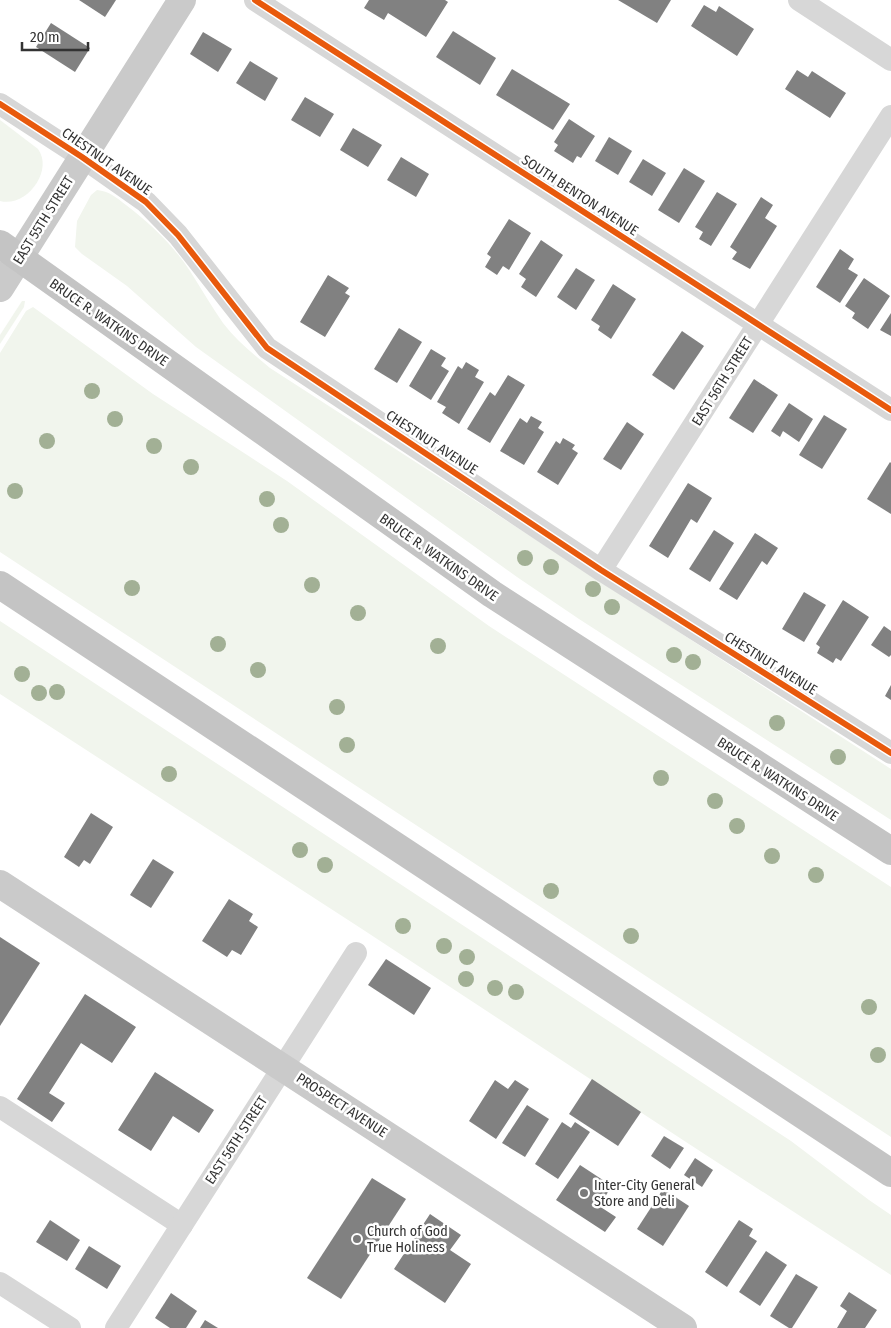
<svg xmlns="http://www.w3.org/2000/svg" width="891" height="1328" font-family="'Fira Sans Condensed',sans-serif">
  <rect width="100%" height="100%" fill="#fff"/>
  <g fill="#f1f5ed">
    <path d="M0,120L38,149C54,171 26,208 0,201Z"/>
    <path d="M97,190C109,191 117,198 126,205C151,224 173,245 190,271C201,288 211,306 223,323C236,340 253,354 270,368L891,769V820L579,619L517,577L196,347L127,286L82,254L75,247L77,221L91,195Z"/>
    <polygon points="22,301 25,301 24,307 0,344 0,335"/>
    <polygon points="33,307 153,394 287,481 489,626 891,887 891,1137 0,552 0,353 26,311"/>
    <polygon points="0,621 791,1141 869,1200 891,1215 891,1275 689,1144 362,929 0,694"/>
  </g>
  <g fill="#818181">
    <polygon points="79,0 116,0 105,17"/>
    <polygon points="369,0 445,0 448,2 426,37 388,13 384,20 364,8"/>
    <polygon points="618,0 671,0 657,23"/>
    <polygon points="704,5 716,12 719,6 754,29 737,56 691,26"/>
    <polygon points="51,23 90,48 75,72 36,47"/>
    <polygon points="453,31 496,58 480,85 436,57"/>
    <polygon points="203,32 232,49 218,72 190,54"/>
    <polygon points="250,61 278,78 265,101 236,83"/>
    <polygon points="512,69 570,104 553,130 496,95"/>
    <polygon points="797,70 808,77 812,71 846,93 830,118 785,89"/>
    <polygon points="305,97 334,114 320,137 291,120"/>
    <polygon points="569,119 595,136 581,158 577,156 573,163 554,151 558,145 554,142"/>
    <polygon points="353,128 382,145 368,167 340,150"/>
    <polygon points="609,137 632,151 618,175 595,161"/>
    <polygon points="401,157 429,174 416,197 387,180"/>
    <polygon points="643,159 666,173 652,196 629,182"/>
    <polygon points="684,168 705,181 679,223 658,210"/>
    <polygon points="717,192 737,204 711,246 699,239 703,232 695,227"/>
    <polygon points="761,197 773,205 765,218 777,226 750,269 732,259 737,252 730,247"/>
    <polygon points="509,219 531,233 509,270 503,266 497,275 485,267 491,257 487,254"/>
    <polygon points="541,240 563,255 536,297 521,287 526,279 519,274"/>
    <polygon points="840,249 854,259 848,269 858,275 840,303 816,287"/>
    <polygon points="576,268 595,280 576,310 557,297"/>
    <polygon points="328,275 349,288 345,293 350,296 325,337 300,322"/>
    <polygon points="864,278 890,296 868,329 852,318 855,313 845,306"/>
    <polygon points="613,284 636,299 611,339 598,330 600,326 591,320"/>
    <polygon points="891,313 891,336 880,330"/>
    <polygon points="399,328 422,342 397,383 374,369"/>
    <polygon points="682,331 704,346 674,390 652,375"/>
    <polygon points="431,349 446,358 441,366 449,371 431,400 409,386"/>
    <polygon points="466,362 479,370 475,377 484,382 459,424 442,413 446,407 437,402 458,366 462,369"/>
    <polygon points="508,375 525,385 490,443 467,429 490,392 495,396"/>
    <polygon points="754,379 778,395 753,433 729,418"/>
    <polygon points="789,403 813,419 799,442 783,431 780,437 771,431"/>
    <polygon points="824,415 847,429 822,469 799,455"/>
    <polygon points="531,416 542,422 538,428 544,432 524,465 500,451 520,418 527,423"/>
    <polygon points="627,422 644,434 621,470 603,459"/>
    <polygon points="563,438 575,445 572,449 578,453 558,485 537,472 556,441 560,444"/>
    <polygon points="890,462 891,463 891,514 867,499"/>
    <polygon points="688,483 712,498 697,523 691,519 668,558 649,546"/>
    <polygon points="714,530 734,543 710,582 689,569"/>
    <polygon points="755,533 778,548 767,565 762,561 737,600 719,589"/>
    <polygon points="804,592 826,605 804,642 782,629"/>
    <polygon points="843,600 869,617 841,661 836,658 833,663 817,653 820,647 816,644"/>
    <polygon points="884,626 891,631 891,655 889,657 871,645"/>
    <polygon points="891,685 891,700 885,696"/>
    <polygon points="91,813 113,827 90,864 84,860 79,867 64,857"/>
    <polygon points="153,859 174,872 151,908 130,895"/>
    <polygon points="229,899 253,914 249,921 258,927 241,955 232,950 227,957 202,941"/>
    <polygon points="0,937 40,963 0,1026"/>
    <polygon points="386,959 431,988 414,1015 368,985"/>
    <polygon points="85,994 136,1027 112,1063 81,1043 49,1093 65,1103 52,1122 17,1099"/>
    <polygon points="155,1072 214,1110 199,1133 173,1116 151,1151 118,1130"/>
    <polygon points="592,1079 641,1112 618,1146 569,1114"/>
    <polygon points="495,1080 508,1089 515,1080 529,1089 496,1139 469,1121"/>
    <polygon points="527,1105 549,1119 525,1157 502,1143"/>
    <polygon points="562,1122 571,1128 575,1122 590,1132 558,1179 535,1164"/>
    <polygon points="664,1136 684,1148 670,1169 651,1156"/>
    <polygon points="695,1158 713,1170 702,1187 684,1175"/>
    <polygon points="580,1165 612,1186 599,1206 616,1217 605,1232 556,1200"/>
    <polygon points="372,1178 406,1199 341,1299 307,1278"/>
    <polygon points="663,1189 689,1206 663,1246 637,1229"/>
    <polygon points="430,1214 461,1235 450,1250 471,1264 445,1303 394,1269"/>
    <polygon points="50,1220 80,1240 67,1261 36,1242"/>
    <polygon points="739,1220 753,1229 749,1236 757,1241 727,1287 705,1272"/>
    <polygon points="89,1246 121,1266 107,1289 75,1269"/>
    <polygon points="766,1251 787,1265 760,1306 739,1292"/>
    <polygon points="796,1274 818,1287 792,1328 789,1328 770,1316"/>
    <polygon points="849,1292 877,1310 865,1328 837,1328 847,1311 840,1306"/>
    <polygon points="171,1293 197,1311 186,1328 170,1328 155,1318"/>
    <polygon points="205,1320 218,1328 200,1328"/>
  </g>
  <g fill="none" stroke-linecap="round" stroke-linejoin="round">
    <g stroke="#d7d7d7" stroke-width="22">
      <polyline points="255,0 891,410"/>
      <polyline points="799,0 891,60"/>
      <polyline points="0,104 82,157 146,202 178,235 267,348 601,570 891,753"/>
      <polyline points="601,570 891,116"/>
      <polyline points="0,1107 182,1225"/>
      <polyline points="0,1283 70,1328"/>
      <polyline points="116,1328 356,953"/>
    </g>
    <g stroke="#cacaca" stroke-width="28">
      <polyline points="0,288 182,0"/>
      <polyline points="0,884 683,1328"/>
    </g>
    <g stroke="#c4c4c4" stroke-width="28">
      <polyline points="0,244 492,594 891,851"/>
      <polyline points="0,585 891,1173"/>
    </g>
    <g stroke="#fff" stroke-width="9">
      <g id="cycleway">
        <polyline points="255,0 891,410"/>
        <polyline points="0,104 82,157 146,202 178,235 267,348 601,570 891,753"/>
      </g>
    </g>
    <use href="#cycleway" stroke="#e8590c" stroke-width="6"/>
  </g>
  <g fill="#a2b095">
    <circle cx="92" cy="391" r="8"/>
    <circle cx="115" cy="419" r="8"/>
    <circle cx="47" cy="441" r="8"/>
    <circle cx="154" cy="446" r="8"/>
    <circle cx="191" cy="467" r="8"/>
    <circle cx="15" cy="491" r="8"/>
    <circle cx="267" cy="499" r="8"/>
    <circle cx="281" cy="525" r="8"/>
    <circle cx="525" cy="558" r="8"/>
    <circle cx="551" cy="567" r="8"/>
    <circle cx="312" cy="585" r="8"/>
    <circle cx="132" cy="588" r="8"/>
    <circle cx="593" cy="589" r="8"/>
    <circle cx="612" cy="607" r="8"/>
    <circle cx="358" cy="613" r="8"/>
    <circle cx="218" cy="644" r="8"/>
    <circle cx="438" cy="646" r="8"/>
    <circle cx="674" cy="655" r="8"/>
    <circle cx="693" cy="662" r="8"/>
    <circle cx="258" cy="670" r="8"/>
    <circle cx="22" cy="674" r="8"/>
    <circle cx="57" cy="692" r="8"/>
    <circle cx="39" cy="693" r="8"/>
    <circle cx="337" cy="707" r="8"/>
    <circle cx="777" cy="723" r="8"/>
    <circle cx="347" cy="745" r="8"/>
    <circle cx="838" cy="757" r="8"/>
    <circle cx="169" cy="774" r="8"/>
    <circle cx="661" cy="778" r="8"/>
    <circle cx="715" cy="801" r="8"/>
    <circle cx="737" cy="826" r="8"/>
    <circle cx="300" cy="850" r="8"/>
    <circle cx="772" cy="856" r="8"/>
    <circle cx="325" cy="865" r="8"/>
    <circle cx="816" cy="875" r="8"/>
    <circle cx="551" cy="891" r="8"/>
    <circle cx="403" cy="926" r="8"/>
    <circle cx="631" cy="936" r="8"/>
    <circle cx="444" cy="946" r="8"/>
    <circle cx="467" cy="957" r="8"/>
    <circle cx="466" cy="979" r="8"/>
    <circle cx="495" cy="988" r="8"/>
    <circle cx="516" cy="992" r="8"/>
    <circle cx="869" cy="1007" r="8"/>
    <circle cx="878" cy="1055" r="8"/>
  </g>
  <g fill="#7a7a7a" stroke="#fff" stroke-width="2">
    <circle cx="584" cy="1193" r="5"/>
    <circle cx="357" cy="1239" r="5"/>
  </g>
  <g text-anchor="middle" stroke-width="5" stroke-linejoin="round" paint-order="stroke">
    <g font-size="14" fill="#333" stroke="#fff">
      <text transform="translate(107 161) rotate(35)" y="5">CHESTNUT AVENUE</text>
      <text transform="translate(580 195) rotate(33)" y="5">SOUTH BENTON AVENUE</text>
      <text transform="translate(43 220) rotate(-58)" y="5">EAST 55TH STREET</text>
      <text transform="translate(109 322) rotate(35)" y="5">BRUCE R. WATKINS DRIVE</text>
      <text transform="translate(722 381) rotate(-58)" y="5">EAST 56TH STREET</text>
      <text transform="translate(432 442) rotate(33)" y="5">CHESTNUT AVENUE</text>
      <text transform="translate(439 557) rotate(35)" y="5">BRUCE R. WATKINS DRIVE</text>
      <text transform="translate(771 663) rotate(32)" y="5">CHESTNUT AVENUE</text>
      <text transform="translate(778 779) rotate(33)" y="5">BRUCE R. WATKINS DRIVE</text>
      <text transform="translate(342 1105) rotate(33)" y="5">PROSPECT AVENUE</text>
      <text transform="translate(236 1140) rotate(-57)" y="5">EAST 56TH STREET</text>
    </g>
    <g font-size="14" fill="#333" stroke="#fff" text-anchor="start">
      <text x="594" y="1190">Inter-City General<tspan x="594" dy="16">Store and Deli</tspan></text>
      <text x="367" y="1236">Church of God<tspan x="367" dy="16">True Holiness</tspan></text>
    </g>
  </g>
  <path d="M22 42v8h66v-8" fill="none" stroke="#333333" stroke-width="2.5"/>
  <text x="30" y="42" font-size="15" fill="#333333" stroke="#ffffff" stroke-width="4" paint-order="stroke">20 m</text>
</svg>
